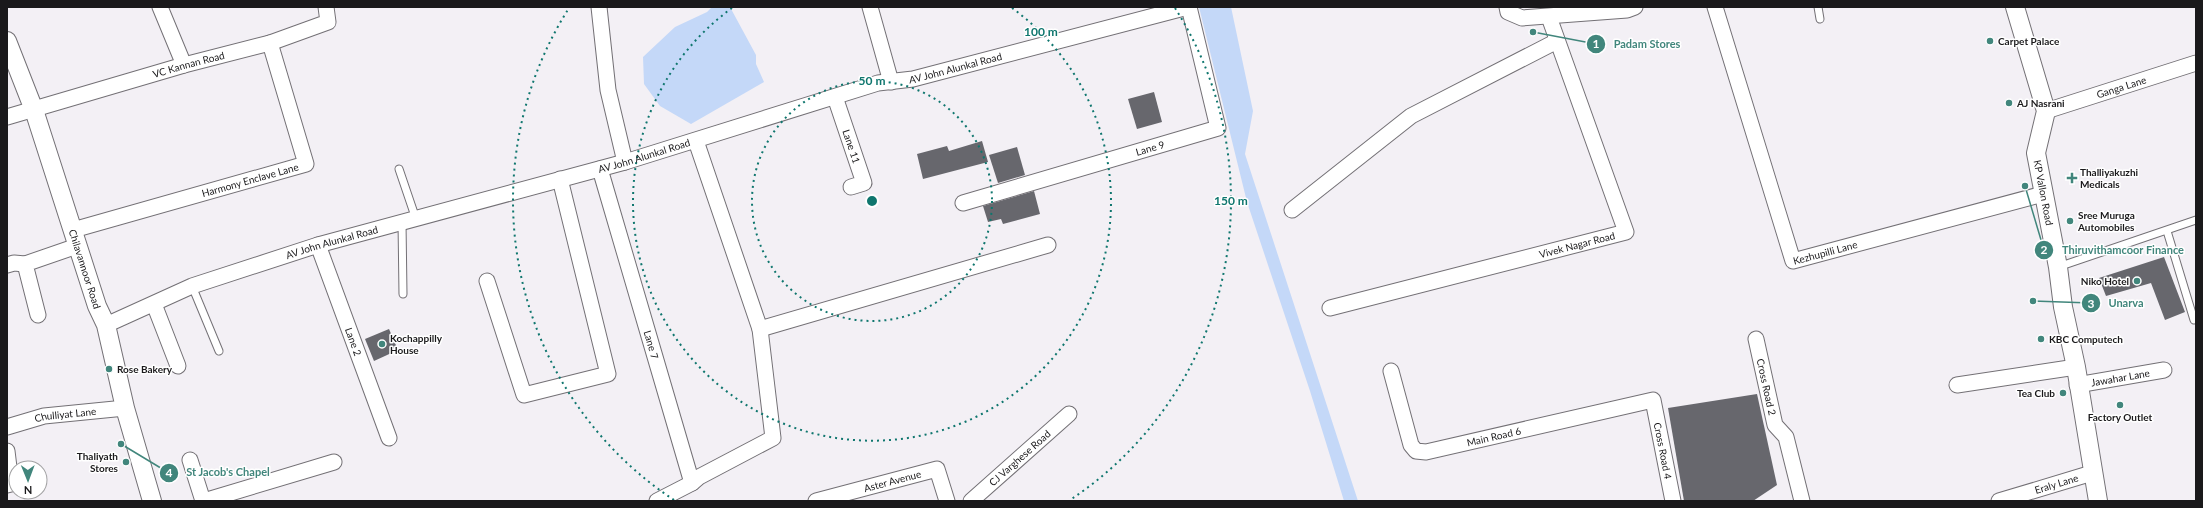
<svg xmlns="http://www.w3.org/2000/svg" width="2203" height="508" font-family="Lato,sans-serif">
  <rect width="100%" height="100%" fill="#f3f0f5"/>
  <g fill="#c4d8f8">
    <polygon points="712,7 730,7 756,55 756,64 764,82 691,124 660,106 644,84 643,57 675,27 707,12"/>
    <polygon points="1199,7 1231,7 1253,111 1245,154 1358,501 1344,501 1310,391 1247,202"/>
  </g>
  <g fill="#67676d">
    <polygon points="1154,92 1162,122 1137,129 1128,99"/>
    <polygon points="982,141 988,162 923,179 917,154 947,146 949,151"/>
    <polygon points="1017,147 1025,175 998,183 989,155"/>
    <polygon points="1034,191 1040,214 1003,224 1001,219 988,222 983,206"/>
    <polygon points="2164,257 2185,312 2165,320 2151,283 2106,296 2099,278"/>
    <polygon points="389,329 398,350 374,361 365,339"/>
    <polygon points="1757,394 1777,485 1753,501 1684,501 1668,408"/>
  </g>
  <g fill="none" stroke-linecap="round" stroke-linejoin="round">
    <g stroke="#737075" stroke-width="9">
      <g id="service">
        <polyline points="1818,7 1820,19"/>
        <polyline points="399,169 416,219"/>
        <polyline points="402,222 403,294"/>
        <polyline points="2167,231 2194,320 2196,319"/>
        <polyline points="2058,267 2196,220"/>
        <polyline points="192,286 219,351"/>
      </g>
    </g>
    <g stroke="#737075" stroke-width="17">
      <g id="minor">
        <polyline points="160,7 184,65"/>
        <polyline points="599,7 608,90 625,162"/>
        <polyline points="870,7 891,82"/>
        <polyline points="1507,7 1508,12 1522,18 1627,10 1635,7"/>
        <path id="s1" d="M1715,7L1793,261L2043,194"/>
        <path id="s2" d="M835,97L864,183L851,187"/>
        <path id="s3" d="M2046,111L2196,63"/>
        <path id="s4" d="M7,117L184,65L270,43L328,22L326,7"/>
        <polyline points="696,141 760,329 1048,245"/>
        <path id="s5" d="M600,169L692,483L657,501"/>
        <path id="s6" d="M963,203L1218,128L1189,7"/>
        <polyline points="1292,210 1411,116 1557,41"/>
        <path id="s7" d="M73,230L306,164L270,43"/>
        <path id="s8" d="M318,245L389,438"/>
        <polyline points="7,265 14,263 25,264"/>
        <polyline points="487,281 524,395 608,374 560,179"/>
        <polyline points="154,304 178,366"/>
        <path id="s9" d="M1330,308L1626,232L1549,17"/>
        <polyline points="38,315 25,264 77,246"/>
        <path id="s10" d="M106,325L192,286L318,245L625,162L878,83L913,79L1188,7"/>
        <path id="s11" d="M1756,339L1775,425L1786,437L1802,501"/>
        <path id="s12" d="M1391,371L1411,445L1416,451L1426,452L1653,400L1673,501"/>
        <polyline points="1957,385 2076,367"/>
        <path id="s13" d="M2077,385L2164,370"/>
        <path id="s14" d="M7,427L44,416L125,408"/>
        <polyline points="7,451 11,484 7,485"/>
        <polyline points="190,460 203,501"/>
        <polyline points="692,483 699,477 773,438 760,329"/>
        <polyline points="204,501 334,462"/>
        <path id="s15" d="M816,501L937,469L947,501"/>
        <path id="s16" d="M971,501L1069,414"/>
        <path id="s17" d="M1999,501L2092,473"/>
      </g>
    </g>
    <g stroke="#737075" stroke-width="20">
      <g id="tertiary">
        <path id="s18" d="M2015,7L2046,111L2036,153L2058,267L2063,307L2076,367L2098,501"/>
        <path id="s19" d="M7,41L34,110L97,306L106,325L125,408L152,501"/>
      </g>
    </g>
    <use href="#service" stroke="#fff" stroke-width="7"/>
    <use href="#minor" stroke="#fff" stroke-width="15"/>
    <use href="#tertiary" stroke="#fff" stroke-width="18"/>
  </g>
  <g fill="none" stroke="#0f766e" stroke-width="2" stroke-dasharray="2 4">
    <circle cx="872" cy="201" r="120"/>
    <path d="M1012 8A239 239 0 1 1 732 8"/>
    <path d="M674 500A359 359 0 0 1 569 8M1175 8A359 359 0 0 1 1070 500"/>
  </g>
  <g fill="#41867c" stroke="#fff" stroke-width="1.5">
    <circle cx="1990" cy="41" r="4"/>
    <circle cx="2009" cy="103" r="4"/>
    <path d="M2070 172h4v4h4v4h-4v4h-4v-4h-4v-4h4z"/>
    <circle cx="2070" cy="221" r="4"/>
    <circle cx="2137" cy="281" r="4"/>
    <circle cx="2041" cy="339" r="4"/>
    <circle cx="382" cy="344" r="4"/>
    <circle cx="109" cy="369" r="4"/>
    <circle cx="2063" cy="393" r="4"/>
    <circle cx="2120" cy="405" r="4"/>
    <circle cx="126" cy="462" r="4"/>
  </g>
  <g text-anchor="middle" stroke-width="3" stroke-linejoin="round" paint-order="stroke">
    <g font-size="10" font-weight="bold" fill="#1a191b" stroke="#fff" text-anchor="start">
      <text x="1998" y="45">Carpet Palace</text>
      <text x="2017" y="107">AJ Nasrani</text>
      <text x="2080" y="176">Thalliyakuzhi<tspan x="2080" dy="12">Medicals</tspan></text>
      <text x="2078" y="219">Sree Muruga<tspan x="2078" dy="12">Automobiles</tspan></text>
      <text x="2129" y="285" text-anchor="end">Niko Hotel</text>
      <text x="390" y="342">Kochappilly<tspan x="390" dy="12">House</tspan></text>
      <text x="2049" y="343">KBC Computech</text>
      <text x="117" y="373">Rose Bakery</text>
      <text x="2055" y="397" text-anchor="end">Tea Club</text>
      <text x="2120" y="421" text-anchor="middle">Factory Outlet</text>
      <text x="118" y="460" text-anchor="end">Thaliyath<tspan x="118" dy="12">Stores</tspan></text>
    </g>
    <g font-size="10" fill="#1a191b" stroke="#fff">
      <text dy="4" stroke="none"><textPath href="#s4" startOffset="189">VC Kannan Road</textPath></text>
      <text dy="4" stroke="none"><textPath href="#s10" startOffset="889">AV John Alunkal Road</textPath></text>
      <text dy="4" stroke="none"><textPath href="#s3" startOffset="79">Ganga Lane</textPath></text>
      <text dy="4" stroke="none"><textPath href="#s2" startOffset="52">Lane 11</textPath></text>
      <text dy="4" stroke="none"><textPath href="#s6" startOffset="195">Lane 9</textPath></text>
      <text dy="4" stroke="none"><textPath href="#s10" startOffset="565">AV John Alunkal Road</textPath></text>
      <text dy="4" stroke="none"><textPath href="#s7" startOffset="184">Harmony Enclave Lane</textPath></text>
      <text dy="4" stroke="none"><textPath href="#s18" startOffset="192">KP Vallon Road</textPath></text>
      <text dy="4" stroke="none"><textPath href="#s10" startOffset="241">AV John Alunkal Road</textPath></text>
      <text dy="4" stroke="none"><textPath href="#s9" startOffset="255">Vivek Nagar Road</textPath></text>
      <text dy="4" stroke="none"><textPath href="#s1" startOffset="299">Kezhupilli Lane</textPath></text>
      <text dy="4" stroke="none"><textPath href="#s19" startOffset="241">Chilavannoor Road</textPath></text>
      <text dy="4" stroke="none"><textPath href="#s8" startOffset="103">Lane 2</textPath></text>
      <text dy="4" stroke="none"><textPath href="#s5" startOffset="183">Lane 7</textPath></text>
      <text dy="4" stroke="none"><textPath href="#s13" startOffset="44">Jawahar Lane</textPath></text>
      <text dy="4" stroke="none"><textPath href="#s11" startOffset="49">Cross Road 2</textPath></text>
      <text dy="4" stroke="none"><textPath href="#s14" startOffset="60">Chulliyat Lane</textPath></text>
      <text dy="4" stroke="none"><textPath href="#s12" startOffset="164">Main Road 6</textPath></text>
      <text dy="4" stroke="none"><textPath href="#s12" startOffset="379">Cross Road 4</textPath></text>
      <text dy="4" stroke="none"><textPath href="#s16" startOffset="65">CJ Varghese Road</textPath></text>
      <text dy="4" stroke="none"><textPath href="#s15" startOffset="79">Aster Avenue</textPath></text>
      <text dy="4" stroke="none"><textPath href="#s17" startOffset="60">Eraly Lane</textPath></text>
    </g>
  </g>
  <circle cx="872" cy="201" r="6" fill="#0f766e" stroke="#fff" stroke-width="2"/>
  <g font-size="12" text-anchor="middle" font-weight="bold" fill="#0f766e" stroke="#fff" stroke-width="3" stroke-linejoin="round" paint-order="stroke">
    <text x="1041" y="36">100 m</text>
    <text x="872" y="85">50 m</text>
    <text x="1231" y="205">150 m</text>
  </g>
  <path fill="none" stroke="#41867c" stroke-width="1.5" d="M1533 32L1596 44M2025 186L2044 250M2033 301L2091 303M121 444L169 473"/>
  <g fill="#41867c" stroke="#fff" stroke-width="1.5">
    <circle cx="1533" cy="32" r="4"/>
    <circle cx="2025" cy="186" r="4"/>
    <circle cx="2033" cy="301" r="4"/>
    <circle cx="121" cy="444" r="4"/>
    <circle cx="1596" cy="44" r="10"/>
    <circle cx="2044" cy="250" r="10"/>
    <circle cx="2091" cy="303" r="10"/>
    <circle cx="169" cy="473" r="10"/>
  </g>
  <g font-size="12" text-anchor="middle" font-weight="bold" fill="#fff">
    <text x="1596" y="48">1</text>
    <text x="2044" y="254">2</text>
    <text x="2091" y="308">3</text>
    <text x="169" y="477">4</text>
  </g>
  <g font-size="11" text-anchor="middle" font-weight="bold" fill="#41867c" stroke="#fff" stroke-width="3" stroke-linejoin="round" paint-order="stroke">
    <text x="1647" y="48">Padam Stores</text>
    <text x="2123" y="254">Thiruvithamcoor Finance</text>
    <text x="2126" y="307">Unarva</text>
    <text x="228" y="476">St Jacob's Chapel</text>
  </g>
  <rect width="2203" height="508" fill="none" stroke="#1a191b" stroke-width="16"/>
  <g transform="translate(28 480) rotate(179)"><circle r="19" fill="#ffffff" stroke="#a3a3a4"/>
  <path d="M0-3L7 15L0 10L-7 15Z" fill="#41867c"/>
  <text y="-6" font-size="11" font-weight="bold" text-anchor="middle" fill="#1a191b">N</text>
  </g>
</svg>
